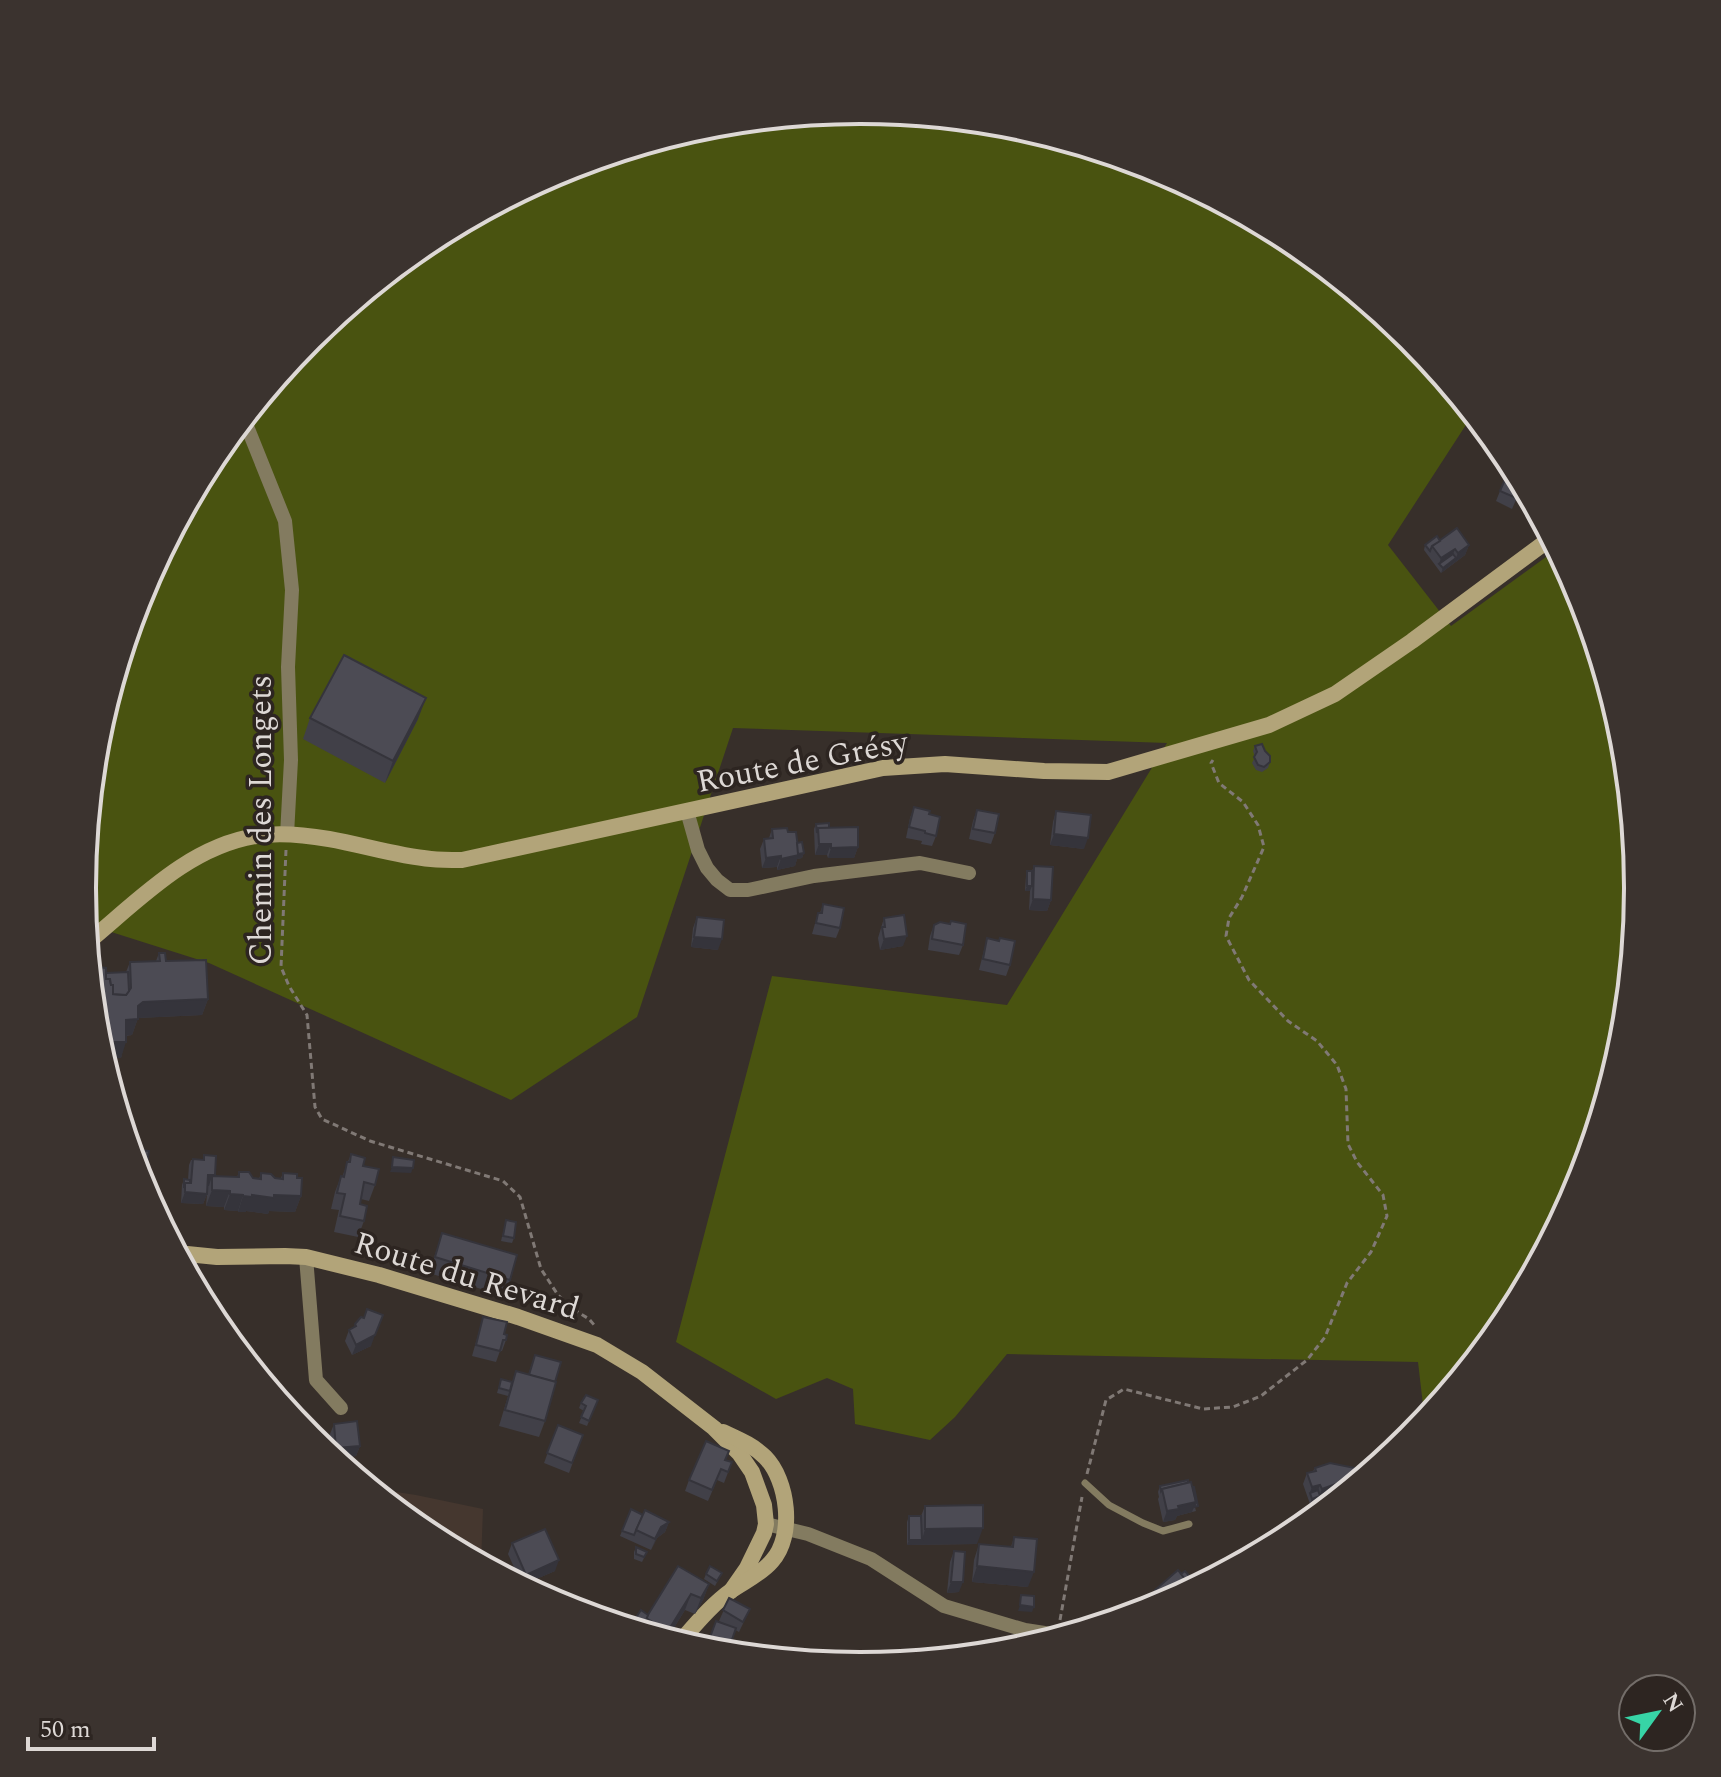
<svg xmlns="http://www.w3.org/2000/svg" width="1721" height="1777" font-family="Spectral,serif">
  <rect width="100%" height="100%" fill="#372f2a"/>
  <polygon fill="#45372f" points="370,1488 416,1495 483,1509 481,1564 428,1536"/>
  <polygon fill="#495310" points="861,110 1013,125 1159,169 1293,241 1411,338 1473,414 1388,545 1451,626 1557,549 1580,591 1624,737 1639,889 1624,1041 1580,1187 1508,1321 1425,1422 1418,1362 1007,1354 955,1417 930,1440 855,1424 853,1389 827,1378 776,1399 676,1342 772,976 1007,1005 1167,743 733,728 637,1017 511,1100 209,963 86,924 82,888 97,736 141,590 213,456 310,338 428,241 563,169 709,125"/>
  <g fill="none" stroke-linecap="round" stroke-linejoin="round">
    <g stroke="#807975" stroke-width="3" stroke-dasharray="6 4" stroke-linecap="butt">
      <polyline points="286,850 281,967 289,986 307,1015 315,1107 322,1119 370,1141 503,1181 520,1197 541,1269 558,1295 573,1309 589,1319 595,1326"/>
      <polyline points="1087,1474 1106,1400 1124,1389 1203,1409 1233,1407 1261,1396 1307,1360 1325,1337 1347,1283 1371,1252 1387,1216 1383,1195 1357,1162 1348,1144 1346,1089 1337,1065 1317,1041 1288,1021 1249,980 1226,936 1229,918 1242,897 1264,847 1258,825 1243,802 1219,783 1211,763 1213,760"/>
      <polyline points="1060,1620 1082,1497"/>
    </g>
    <polyline stroke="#837b60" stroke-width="7" points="1085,1483 1109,1505 1143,1523 1163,1531 1189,1524"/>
    <g stroke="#837b60" stroke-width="14">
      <polyline points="244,419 285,521 292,590 288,667 291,760 287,835"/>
      <polyline points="687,811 698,850 707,868 717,880 730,890 748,890 814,876 920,863 969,873"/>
      <polyline points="306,1257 316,1380 341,1408"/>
      <polyline points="766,1524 808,1534 871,1559 944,1606 1025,1630 1064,1636"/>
    </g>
    <g stroke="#b2a479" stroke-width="16">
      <path d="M87,943C138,901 188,847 256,836C279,832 306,835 329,839C363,845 397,856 431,859C441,860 452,860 462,860L883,768L945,764L1044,771L1108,772L1269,725L1335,694L1412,641L1551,538"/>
      <polyline points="177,1253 217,1257 285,1256 306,1257 379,1275 518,1317 597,1345 642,1372 714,1428 739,1453 752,1472 764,1505 766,1524 764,1533 747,1568 731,1591"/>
      <path d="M679,1643C695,1625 712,1604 732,1590C745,1581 761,1574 772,1561C795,1536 788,1480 765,1457C753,1445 738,1439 723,1432"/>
    </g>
  </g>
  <g fill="#414048">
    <polygon points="1523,484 1512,509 1496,501 1500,491"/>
    <polygon points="1440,541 1469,545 1465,555 1441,573 1424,550 1425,545"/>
    <polygon points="310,718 418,719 385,783 303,739"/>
    <polygon points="1255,746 1270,762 1268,768 1262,772 1256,770 1252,763 1255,757 1253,751"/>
    <polygon points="914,807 929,814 936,836 932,846 921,844 922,841 906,838 910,818"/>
    <polygon points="977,810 995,833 991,844 969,839 973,821"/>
    <polygon points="1056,811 1084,849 1050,845 1053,822"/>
    <polygon points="816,824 829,828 858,847 854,858 828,858 827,855 815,855 814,829"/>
    <polygon points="772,829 788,832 797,843 804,853 802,858 797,859 795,866 777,870 777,867 762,868 760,849 764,839 769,838"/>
    <polygon points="1034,866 1051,900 1047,911 1029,910 1030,891 1025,891 1026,876 1027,871 1032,871"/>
    <polygon points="823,904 840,928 836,938 812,934 818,913 820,913"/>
    <polygon points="697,917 718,950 691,947 693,928"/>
    <polygon points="884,918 903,946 880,950 878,938"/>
    <polygon points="950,924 963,945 959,955 928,950 930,936 934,925"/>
    <polygon points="987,938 1010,965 1006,976 979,970"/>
    <polygon points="159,953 166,961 208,999 202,1015 138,1018 132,1035 126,1036 121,1058 104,1058 104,1063 97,1040 90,966 91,962 106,973 126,972 130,962 156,961"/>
    <polygon points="130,1148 145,1176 141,1186"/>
    <polygon points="351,1154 363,1166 375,1185 369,1201 361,1199 360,1204 364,1221 358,1237 334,1232 339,1210 331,1209 335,1192 341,1176 342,1177"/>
    <polygon points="204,1155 214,1176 237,1177 239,1172 253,1178 259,1179 261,1173 275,1178 281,1178 283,1173 297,1178 301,1196 295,1212 269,1211 268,1214 246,1211 246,1212 238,1212 238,1211 224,1210 224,1207 206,1206 207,1194 203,1204 181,1203 182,1185 184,1179 188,1180 189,1165 191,1160 203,1160"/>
    <polygon points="506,1220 514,1238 512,1243 501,1241"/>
    <polygon points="442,1233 510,1280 504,1296 429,1273"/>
    <polygon points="483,1317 506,1340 502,1351 500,1351 496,1362 472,1356"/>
    <polygon points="355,1324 371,1346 352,1355 345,1341 349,1330 354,1328"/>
    <polygon points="535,1355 545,1421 539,1437 499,1426 508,1396 497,1393 501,1379 512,1382 516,1371 528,1375"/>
    <polygon points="598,1400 587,1426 579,1423 584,1411 579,1408 581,1403"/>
    <polygon points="334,1424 360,1446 356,1456 334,1459 332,1457 330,1434"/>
    <polygon points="558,1425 583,1435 569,1473 544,1463"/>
    <polygon points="732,1462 724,1483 717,1480 708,1501 685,1491 689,1480"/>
    <polygon points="1315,1468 1350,1489 1339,1498 1332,1497 1332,1495 1319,1499 1318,1502 1310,1504 1303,1484 1307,1473 1313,1471"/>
    <polygon points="1188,1480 1196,1511 1177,1516 1175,1520 1163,1522 1158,1499 1159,1497 1158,1492 1160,1486"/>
    <polygon points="925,1506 977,1544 907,1545 907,1522 909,1516 921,1516"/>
    <polygon points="631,1509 643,1515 669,1522 665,1532 657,1538 651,1550 620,1536"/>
    <polygon points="1014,1537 1028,1587 972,1582 974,1560 979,1544 1011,1547"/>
    <polygon points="512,1543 555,1571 522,1585 508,1554"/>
    <polygon points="636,1547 647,1552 642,1562 634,1559 634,1552"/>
    <polygon points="954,1551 959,1592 947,1593 950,1562"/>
    <polygon points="722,1573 715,1586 704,1579 706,1574"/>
    <polygon points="709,1584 703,1600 695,1614 685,1610 667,1639 631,1627 633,1622"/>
    <polygon points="1195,1588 1158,1608 1152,1600 1155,1590"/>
    <polygon points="729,1598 750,1609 739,1632 719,1621"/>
  </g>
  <g fill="#35343b">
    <polygon points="1469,545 1465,555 1441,573 1443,568 1456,558 1458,553"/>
    <polygon points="1455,549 1451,559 1439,564 1441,558"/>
    <polygon points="426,698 418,719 385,783 393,761"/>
    <polygon points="1054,834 1088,838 1084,849 1050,845"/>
    <polygon points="819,844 831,844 827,855 815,855"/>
    <polygon points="858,847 854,858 828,858 831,848"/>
    <polygon points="804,853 802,858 797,859 795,866 777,870 781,859 796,854"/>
    <polygon points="781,856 777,867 762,868 766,858"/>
    <polygon points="1027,886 1032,886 1030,891 1025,891"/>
    <polygon points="1033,899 1051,900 1047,911 1029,910"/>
    <polygon points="907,936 903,946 880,950 884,939"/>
    <polygon points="694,937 722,939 718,950 691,947"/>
    <polygon points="208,999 202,1015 138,1018 132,1035 121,1036 126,1020 138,1006 143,1002"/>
    <polygon points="97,1042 126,1042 121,1058 102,1058"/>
    <polygon points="392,1167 413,1168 411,1173 390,1172"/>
    <polygon points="208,1175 212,1176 209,1186 204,1186"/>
    <polygon points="212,1190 230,1191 224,1207 206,1206"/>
    <polygon points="185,1192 207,1194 203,1204 181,1203"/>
    <polygon points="230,1194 243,1195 238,1211 224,1210"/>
    <polygon points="274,1195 301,1196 295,1212 269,1211 268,1214 246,1211 246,1212 238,1212 243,1196"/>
    <polygon points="375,1335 371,1346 352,1355 356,1345"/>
    <polygon points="360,1446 356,1456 334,1459 333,1458 336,1448"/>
    <polygon points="1336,1484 1332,1495 1319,1499 1318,1502 1310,1504 1312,1499 1319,1497 1322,1489"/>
    <polygon points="1320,1485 1316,1495 1310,1493 1308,1498 1312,1487"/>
    <polygon points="1196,1502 1192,1512 1177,1516 1175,1520 1163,1522 1167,1511 1178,1506"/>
    <polygon points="669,1522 665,1532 657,1538 651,1550 661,1527"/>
    <polygon points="983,1528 977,1544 907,1545 909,1540 922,1540 925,1529"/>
    <polygon points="559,1560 555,1571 522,1585 526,1575"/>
    <polygon points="977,1566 1034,1572 1028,1587 972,1582"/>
    <polygon points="951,1582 963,1582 959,1592 947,1593"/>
    <polygon points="709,1584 703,1600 695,1614 701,1598"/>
    <polygon points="691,1594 685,1610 667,1639 665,1639 668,1631"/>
    <polygon points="1020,1605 1034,1607 1032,1612 1018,1611"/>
  </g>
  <g fill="#4c4b54" stroke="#35343b" stroke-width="2">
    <polygon points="1512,463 1522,483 1516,498 1500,491"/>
    <polygon points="1457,528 1469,545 1458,553 1455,549 1441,558 1432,546"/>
    <polygon points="1437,536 1440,541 1432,546 1430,551 1425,545"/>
    <polygon points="1453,554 1456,558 1443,568 1439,564"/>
    <polygon points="344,655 426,698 393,761 310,718"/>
    <polygon points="1262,744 1265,751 1270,756 1270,762 1264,767 1258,765 1254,757 1257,752 1255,746"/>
    <polygon points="914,807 930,811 929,814 940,817 936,836 925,833 925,831 909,827"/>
    <polygon points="977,810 999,814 995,833 973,829"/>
    <polygon points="1056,811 1091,815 1088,838 1054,834"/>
    <polygon points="829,823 829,828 818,828 817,833 816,824"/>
    <polygon points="858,827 858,847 831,848 831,844 819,844 818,828"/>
    <polygon points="787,828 788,832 796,832 799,855 781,859 781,856 766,858 764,839 773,838 772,829"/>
    <polygon points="802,842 804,853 798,854 797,843"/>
    <polygon points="1034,866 1053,867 1051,900 1033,899"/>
    <rect x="1027" y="871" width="5" height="15"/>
    <polygon points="823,904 844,908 840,928 816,923 818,913 822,913"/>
    <polygon points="904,915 907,936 884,939 882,927 885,927 884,918"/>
    <polygon points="697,917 724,920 722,939 694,937"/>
    <polygon points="951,921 966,924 963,945 932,939 934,925 940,922 950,924"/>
    <polygon points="987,938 999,941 1000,938 1015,941 1010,965 983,959"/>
    <polygon points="159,953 165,953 166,961 206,960 208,999 143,1002 138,1006 138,1019 126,1020 126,1042 97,1042 90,967 91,962 98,963 98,967 106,968 106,979 110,979 111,985 113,985 113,994 126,995 131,988 130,962 160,961"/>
    <polygon points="128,972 129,991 126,995 113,994 113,985 111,985 110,979 106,979 106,973"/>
    <polygon points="99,1047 105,1047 104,1062"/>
    <polygon points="130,1148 149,1151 145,1176 138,1174"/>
    <polygon points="351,1154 365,1158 363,1166 379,1169 375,1185 364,1182 360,1204 367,1206 364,1221 340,1216 345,1194 337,1193 341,1176 344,1177 347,1162 350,1162"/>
    <polygon points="204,1155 216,1156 215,1175 208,1175 207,1194 185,1192 185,1183 191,1183 193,1159 204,1160"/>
    <polygon points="393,1157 414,1160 413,1168 392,1167"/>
    <polygon points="239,1172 249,1172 253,1178 261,1179 261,1173 271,1174 275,1178 283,1179 283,1173 297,1174 297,1178 302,1178 301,1196 274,1195 274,1198 252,1195 252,1197 243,1196 243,1195 230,1194 230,1191 212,1190 212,1176 239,1177"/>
    <polygon points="184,1179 190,1180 190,1183 185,1183 184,1188"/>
    <polygon points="506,1220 516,1222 514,1238 503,1236"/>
    <polygon points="442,1233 517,1255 510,1280 435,1257"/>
    <polygon points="367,1309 383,1315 375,1335 356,1345 349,1330 356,1326 355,1324 361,1317 364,1318"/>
    <polygon points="483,1317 507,1322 504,1334 507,1335 506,1340 503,1340 500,1351 476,1345"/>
    <polygon points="535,1355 561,1362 555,1382 529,1375"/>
    <polygon points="516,1371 556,1382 545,1421 505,1410"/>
    <polygon points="501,1379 512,1382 510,1391 499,1388"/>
    <polygon points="586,1395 598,1400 589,1421 581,1417 586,1406 581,1403"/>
    <polygon points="357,1421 360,1446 336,1448 334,1424"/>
    <polygon points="558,1425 583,1435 572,1463 547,1453"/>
    <polygon points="706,1441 729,1451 725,1460 732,1462 728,1472 721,1469 712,1490 689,1480"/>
    <polygon points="1330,1463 1355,1468 1350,1489 1336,1486 1336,1484 1322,1489 1320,1485 1312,1487 1307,1473 1316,1471 1315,1468"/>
    <polygon points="1188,1480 1188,1483 1162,1489 1161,1491 1160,1486"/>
    <polygon points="1191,1482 1196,1502 1178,1506 1179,1509 1167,1511 1162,1489"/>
    <polygon points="1193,1487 1194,1487 1198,1506 1194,1507 1196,1502"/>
    <polygon points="1318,1490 1320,1496 1312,1499 1310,1493"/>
    <polygon points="983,1505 983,1528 925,1529 925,1506"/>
    <polygon points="631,1509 643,1515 634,1535 622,1531"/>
    <polygon points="645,1510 669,1522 661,1527 655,1539 636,1530"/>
    <polygon points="909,1516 921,1516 922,1540 909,1540"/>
    <polygon points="545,1529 559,1560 526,1575 512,1543"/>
    <polygon points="1014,1537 1037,1539 1034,1572 977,1566 979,1544 1013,1547"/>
    <polygon points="636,1547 647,1552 644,1557 636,1554"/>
    <polygon points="954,1551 965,1552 963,1582 951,1582"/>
    <polygon points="678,1566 709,1584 701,1598 691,1594 668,1631 646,1618"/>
    <polygon points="710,1566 722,1573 717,1581 706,1574"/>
    <polygon points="1178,1570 1192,1587 1184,1594 1167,1603 1155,1590"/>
    <polygon points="1185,1571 1196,1584 1192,1588 1181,1574"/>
    <polygon points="1021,1595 1034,1596 1034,1607 1020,1605"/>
    <polygon points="729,1598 750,1609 743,1622 723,1610"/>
    <polygon points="641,1610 648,1615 643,1628 633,1622"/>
    <polygon points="716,1621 736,1628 727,1654 705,1651"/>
    <polygon points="1012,1645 1025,1648 1010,1652"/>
  </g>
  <g text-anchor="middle" stroke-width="7" stroke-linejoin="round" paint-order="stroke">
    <g font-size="32" fill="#ddd8d5" stroke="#2d2521">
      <text transform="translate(802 761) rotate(-11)" y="11">Route de Grésy</text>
      <text transform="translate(260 820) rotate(-90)" y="11">Chemin des Longets</text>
      <text transform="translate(467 1275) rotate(17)" y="11">Route du Revard</text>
    </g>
  </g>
  <path d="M0 0H1721V1777H0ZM96 888a764 764 0 1 1 1528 0a764 764 0 1 1-1528 0Z" fill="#3b332f" fill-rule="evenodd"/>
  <path fill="none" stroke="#ddd8d5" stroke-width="4" d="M96 888a764 764 0 1 1 1528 0a764 764 0 1 1-1528 0Z"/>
  <g transform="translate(1657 1713) rotate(57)"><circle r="38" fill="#2d2521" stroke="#736d69" stroke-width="2"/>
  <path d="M0-6L14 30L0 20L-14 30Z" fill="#37d4a6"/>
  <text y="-12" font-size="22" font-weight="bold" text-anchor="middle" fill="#ddd8d5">N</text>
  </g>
  <path d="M28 1737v12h126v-12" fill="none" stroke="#ddd8d5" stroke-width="4"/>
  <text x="40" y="1737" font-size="24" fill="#ddd8d5" stroke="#2d2521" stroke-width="6" paint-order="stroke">50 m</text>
</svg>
